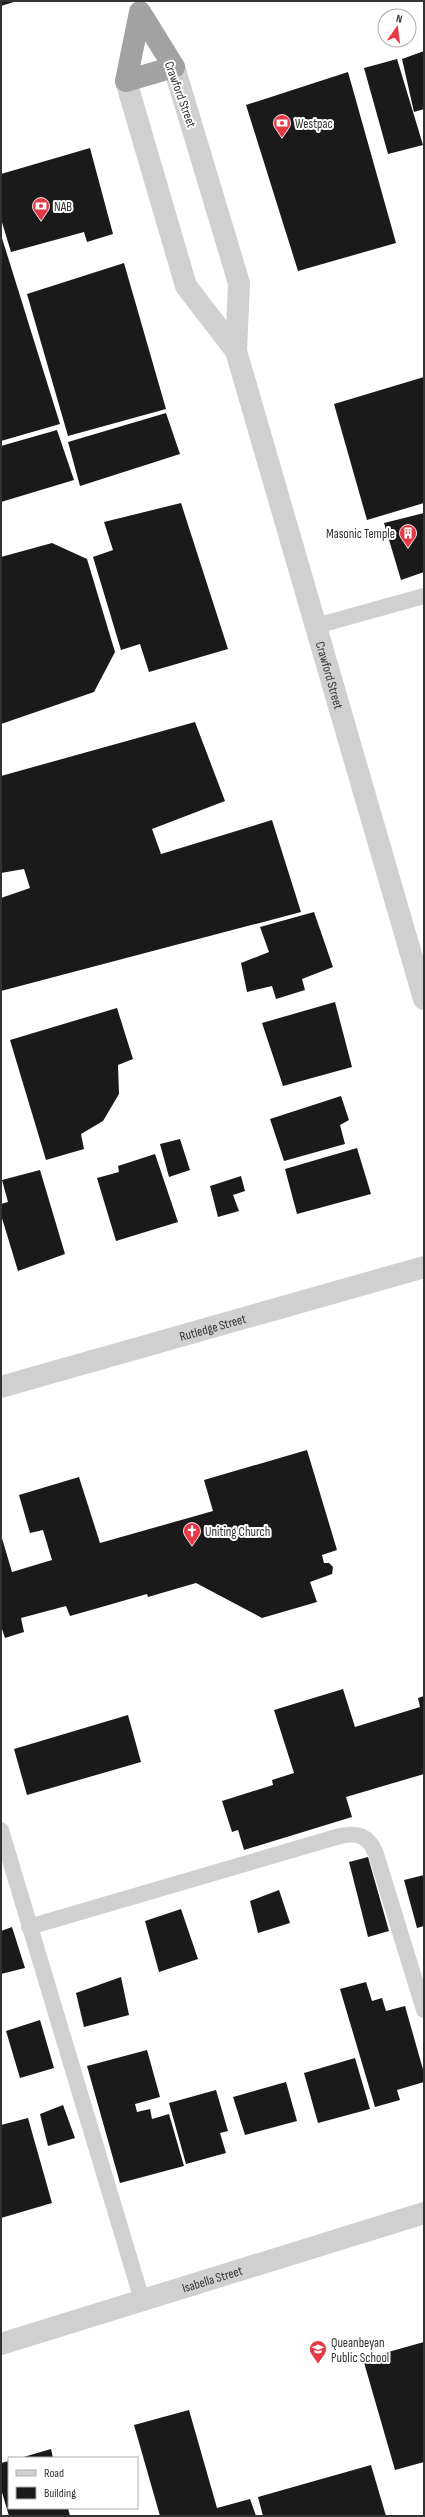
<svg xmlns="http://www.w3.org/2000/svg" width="425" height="2517" font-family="'Sofia Sans Condensed',sans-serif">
  <rect width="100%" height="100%" fill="#fff"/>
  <g fill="#1a1a1a">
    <polygon points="1,1 17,1 1,6"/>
    <polygon points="424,51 424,109 414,112 402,59"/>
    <polygon points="397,59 423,145 388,154 364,68"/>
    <polygon points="348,72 396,243 298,271 246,105"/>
    <polygon points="90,148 113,234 87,242 84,232 11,252 1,219 1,174"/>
    <polygon points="1,235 60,424 1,441"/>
    <polygon points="124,263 166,409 68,436 27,294"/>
    <polygon points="424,377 424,503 367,520 334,404"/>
    <polygon points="166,413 180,454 80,486 68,442"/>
    <polygon points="57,430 74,480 1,502 1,446"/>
    <polygon points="181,503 228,649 149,672 140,644 121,650 93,557 113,550 104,522"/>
    <polygon points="424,513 424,572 401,580 384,523"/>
    <polygon points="52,543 87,559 115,652 94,692 1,724 1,557"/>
    <polygon points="195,722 225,801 152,829 161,854 272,820 301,912 1,991 1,898 30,888 24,869 1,873 1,776"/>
    <polygon points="314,912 333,967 302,979 305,990 276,999 272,986 247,992 241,963 269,952 260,927"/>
    <polygon points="335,1002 352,1067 283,1086 262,1023"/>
    <polygon points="117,1008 133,1059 118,1065 119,1094 103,1121 81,1134 84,1149 46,1160 10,1040"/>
    <polygon points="341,1096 349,1120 340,1125 345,1144 284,1161 270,1119"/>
    <polygon points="180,1139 190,1170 169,1177 160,1144"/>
    <polygon points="357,1148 371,1194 297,1214 285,1169"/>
    <polygon points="155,1154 178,1222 116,1241 97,1178 119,1172 118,1166"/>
    <polygon points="40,1170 65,1254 18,1271 1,1215 1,1204 8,1202 2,1180"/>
    <polygon points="241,1176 245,1191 233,1195 239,1211 218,1217 210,1186"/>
    <polygon points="307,1450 337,1550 322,1555 324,1563 329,1563 333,1567 332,1574 310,1582 317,1602 262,1618 196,1583 148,1597 147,1594 70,1616 66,1606 21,1618 24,1632 5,1638 1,1626 1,1535 12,1572 52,1560 43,1530 30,1533 19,1495 79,1477 100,1543 213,1511 204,1480"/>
    <polygon points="343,1689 355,1727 420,1707 418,1698 424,1696 424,1774 346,1797 352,1817 244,1850 238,1830 232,1832 222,1801 273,1785 272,1780 294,1773 274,1710"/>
    <polygon points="128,1715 141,1762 27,1795 14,1749"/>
    <polygon points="368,1857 389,1931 368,1937 349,1862"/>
    <polygon points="424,1875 424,1926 417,1928 404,1880"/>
    <polygon points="279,1890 290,1923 258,1933 250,1901"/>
    <polygon points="181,1909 198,1959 159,1972 145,1921"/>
    <polygon points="12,1927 25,1968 1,1974 1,1931"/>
    <polygon points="121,1977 129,2015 84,2027 76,1993"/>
    <polygon points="366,1982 372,2001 382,1998 386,2011 405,2006 424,2073 424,2082 397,2090 400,2100 375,2107 340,1989"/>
    <polygon points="40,2020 54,2068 20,2078 6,2031"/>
    <polygon points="147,2050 160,2097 135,2104 137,2112 150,2109 152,2119 169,2114 184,2166 120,2183 87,2066"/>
    <polygon points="355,2058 370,2109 318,2123 304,2073"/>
    <polygon points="286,2082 297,2121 245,2135 233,2097"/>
    <polygon points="216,2090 228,2131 220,2133 226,2153 186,2164 169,2103"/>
    <polygon points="63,2105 75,2138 48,2146 40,2114"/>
    <polygon points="28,2118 52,2203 1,2218 1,2125"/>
    <polygon points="424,2342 424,2462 395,2470 363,2359"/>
    <polygon points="189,2410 217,2508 250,2499 256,2516 160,2516 134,2425"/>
    <polygon points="51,2449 53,2458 20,2458"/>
    <polygon points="9,2461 9,2508 68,2508 70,2516 9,2516 1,2489 1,2463"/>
    <polygon points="371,2465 386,2516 263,2516 258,2497"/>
  </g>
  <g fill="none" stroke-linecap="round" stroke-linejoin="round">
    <g stroke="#d0d0d0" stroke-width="16">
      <polyline points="316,626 424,596"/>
      <polyline points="1,1830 142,2300"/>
      <path d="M29,1927L340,1836C358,1832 369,1836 376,1854L424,2010"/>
    </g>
    <path stroke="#d0d0d0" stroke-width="22" id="s1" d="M1,2344L424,2213"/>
    <g stroke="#d0d0d0" stroke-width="22">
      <path id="s2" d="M174,67L239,283L236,351L424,999"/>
      <polyline points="126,81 186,286 236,351"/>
      <path id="s3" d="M1,1387L424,1267"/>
    </g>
    <polygon stroke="#a2a2a2" stroke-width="22" points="140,12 174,67 126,81"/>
  </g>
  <defs>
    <g id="bank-pin" transform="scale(0.9)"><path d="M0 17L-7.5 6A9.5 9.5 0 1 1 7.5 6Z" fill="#e63946" stroke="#fff"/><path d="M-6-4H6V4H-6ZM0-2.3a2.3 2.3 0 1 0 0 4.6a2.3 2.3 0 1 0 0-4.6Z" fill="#fff"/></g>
    <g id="building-pin" transform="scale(0.9)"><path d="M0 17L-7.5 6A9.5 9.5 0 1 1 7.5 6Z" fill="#e63946" stroke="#fff"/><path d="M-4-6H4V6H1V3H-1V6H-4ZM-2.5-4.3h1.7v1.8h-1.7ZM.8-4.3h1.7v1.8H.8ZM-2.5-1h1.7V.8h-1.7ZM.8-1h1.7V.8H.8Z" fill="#fff"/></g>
    <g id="church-pin" transform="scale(0.9)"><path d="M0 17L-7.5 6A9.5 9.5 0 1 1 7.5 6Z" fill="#e63946" stroke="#fff"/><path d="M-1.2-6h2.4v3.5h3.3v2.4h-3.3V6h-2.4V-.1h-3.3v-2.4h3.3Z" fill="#fff"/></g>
    <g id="school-pin" transform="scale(0.9)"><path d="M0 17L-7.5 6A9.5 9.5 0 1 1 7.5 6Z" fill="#e63946" stroke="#fff"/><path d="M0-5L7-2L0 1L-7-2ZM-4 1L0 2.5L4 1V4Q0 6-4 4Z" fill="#fff"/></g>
  </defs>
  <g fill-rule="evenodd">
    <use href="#bank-pin" x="282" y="123"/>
    <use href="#bank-pin" x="41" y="206"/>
    <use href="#building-pin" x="408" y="533"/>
    <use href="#church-pin" x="192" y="1531"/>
    <use href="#school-pin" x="318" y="2349"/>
  </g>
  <g text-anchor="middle" stroke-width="4" stroke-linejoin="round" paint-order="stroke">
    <g font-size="13" fill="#333" stroke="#fff">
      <text transform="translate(181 94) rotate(70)" y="5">Crawford Street</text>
      <text dy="5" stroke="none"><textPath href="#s2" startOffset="631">Crawford Street</textPath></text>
      <text dy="5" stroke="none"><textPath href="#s3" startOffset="220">Rutledge Street</textPath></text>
      <text dy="5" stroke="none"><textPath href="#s1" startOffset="221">Isabella Street</textPath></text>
    </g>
    <g font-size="13" fill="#333" stroke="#fff" text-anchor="start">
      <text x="295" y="128">Westpac</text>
      <text x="54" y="211">NAB</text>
      <text x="395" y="538" text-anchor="end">Masonic Temple</text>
      <text x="205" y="1536">Uniting Church</text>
      <text x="331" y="2347">Queanbeyan<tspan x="331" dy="15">Public School</tspan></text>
    </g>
  </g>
  <rect width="425" height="2517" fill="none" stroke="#333333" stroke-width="4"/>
  <rect x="8" y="2457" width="130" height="52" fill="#ffffff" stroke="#adadad"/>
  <rect x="16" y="2470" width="20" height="6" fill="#d0d0d0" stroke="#adadad"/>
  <text x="44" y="2477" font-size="12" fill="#333333">Road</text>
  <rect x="16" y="2487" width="20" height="12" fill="#1a1a1a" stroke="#adadad"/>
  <text x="44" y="2497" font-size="12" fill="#333333">Building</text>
  <g transform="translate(397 28) rotate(14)"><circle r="19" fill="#ffffff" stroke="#adadad"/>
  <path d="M0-3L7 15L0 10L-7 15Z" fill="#e63946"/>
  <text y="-6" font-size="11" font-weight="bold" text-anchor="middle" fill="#333333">N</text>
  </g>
</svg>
